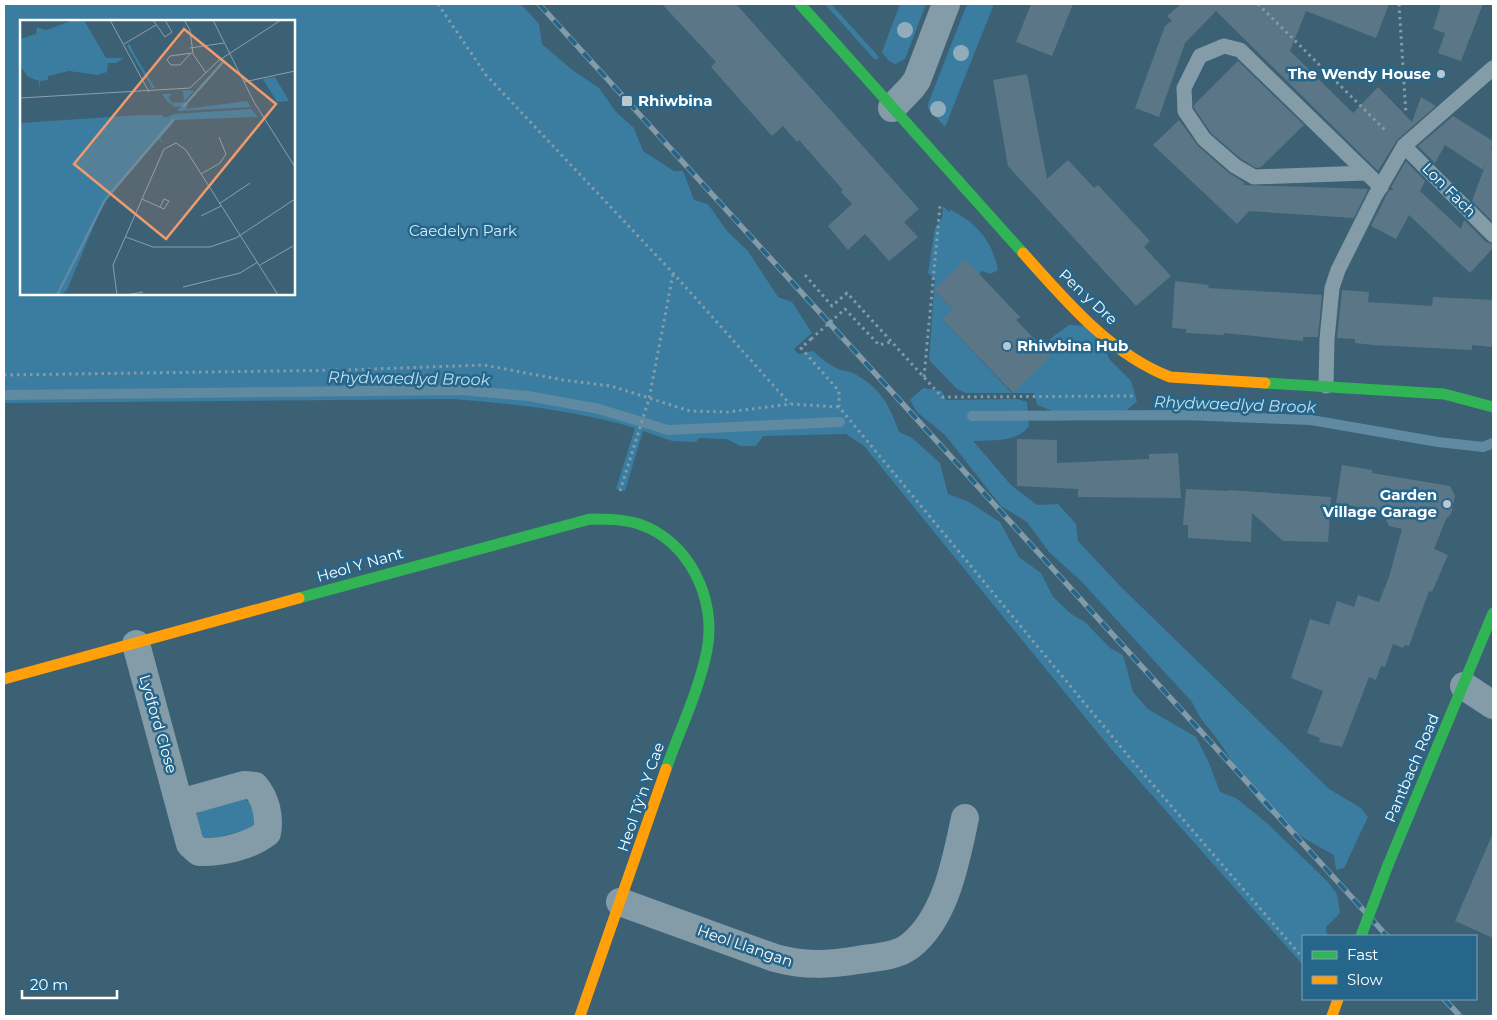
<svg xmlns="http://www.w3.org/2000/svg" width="1497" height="1020" font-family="Montserrat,sans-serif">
  <rect width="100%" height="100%" fill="#3c6074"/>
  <g fill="#3a7da0" fill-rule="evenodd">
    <path d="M4,4H521L539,24L542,44L571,69L599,88L616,112L634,128L643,151L674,171H683L694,200L708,204L727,231L748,251L778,297L792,302L812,333L794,349L798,354L813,351C821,358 829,365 838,369C843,371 849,371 853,373C881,388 889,404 899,432L912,438L940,463L948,494L969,502L1000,522L1019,557L1041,573L1053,597L1071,614L1085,622L1110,648L1123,655L1133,692L1148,709L1196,737L1209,763L1220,792L1236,798L1268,824L1328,882L1337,894L1340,913L1326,927L1327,936H1303V965L1111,749L864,446L846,434L763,436L756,446H741L726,439L699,438L696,442L672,441L643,431L625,491L616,489L635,428C576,411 516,404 454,399L4,403ZM21,21H294V294H21Z"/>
    <polygon points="825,4 831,4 879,57 877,59 874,59"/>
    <polygon points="900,4 926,4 905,59 895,64 889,61 882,52"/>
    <polygon points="967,4 994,4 945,127 928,108 928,104"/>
    <path d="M943,206L949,212L951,210C978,224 992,241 998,270L990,274L982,271L979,274L965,260L934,290L952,309L942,319L1012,393L1038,368L1040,356L1051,338L1069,325L1087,326L1100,341L1110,360L1131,381L1137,401L1126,411L1055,412L1037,405L1034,393H966L957,389L929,360L934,290L935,279L928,273L935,228L942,219Z"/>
    <path d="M923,388L942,391L946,400L1017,399L1027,402L1029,426C1017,443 991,440 973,441L1011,485L1037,505L1058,504L1076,524L1078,541L1120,586L1329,789L1361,808L1368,817L1344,868L1336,870L1334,855C1306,840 1273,821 1254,795C1241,778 1232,760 1220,743C1208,726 1201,722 1192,702L1081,581L1049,552L1027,522L1001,506L945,435L917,412L910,400Z"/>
    <polygon points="242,798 255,805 258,821 251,829 209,839 203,838 196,816 200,810"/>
  </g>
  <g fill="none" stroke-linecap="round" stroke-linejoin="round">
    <g stroke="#5f8aa1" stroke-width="10">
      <polyline points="4,395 461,390 528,396 599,409 668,430 840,422"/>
      <polyline points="972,416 1183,415 1311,420 1438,442 1483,447 1493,443"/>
    </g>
  </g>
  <g fill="#5b7787">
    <polygon points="662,4 736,4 919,209 904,222 918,237 889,261 865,234 848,250 828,226 852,204 841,192 843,190 799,140 797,142 783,126 772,136 711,67 716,62"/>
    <polygon points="1031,4 1073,4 1052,56 1016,42"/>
    <polygon points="1181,4 1389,4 1376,38 1306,11 1290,51 1353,113 1378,87 1412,122 1421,97 1436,106 1397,140 1378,171 1216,11 1185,43 1159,117 1135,108 1165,26 1172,21 1167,16"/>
    <polygon points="1441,4 1483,4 1461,61 1438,53 1445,33 1433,29"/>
    <polygon points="1238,61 1304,125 1261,167 1256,168 1240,158 1211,133 1194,108 1194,105"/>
    <polygon points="1027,74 1047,179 1068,160 1094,188 1098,185 1150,241 1144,247 1171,276 1136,306 1008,166 993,80"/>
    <polygon points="1453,116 1493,141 1491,150 1493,150 1493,222 1472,201 1488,158 1483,170 1445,145 1435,163 1418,146"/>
    <polygon points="1179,120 1198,146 1229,173 1245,183 1243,185 1368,189 1354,218 1249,211 1237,224 1153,145"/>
    <polygon points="1406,161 1425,181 1420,191 1421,192 1461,229 1464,220 1486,242 1493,244 1493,248 1470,273 1409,215 1396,239 1371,226 1387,194 1390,190 1394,190 1391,187"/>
    <polygon points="965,259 1020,317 1016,320 1051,356 1013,393 942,319 952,309 934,290"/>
    <polygon points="1175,281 1209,285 1208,288 1322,295 1318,337 1303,337 1303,341 1224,333 1224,335 1186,333 1186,329 1172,328"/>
    <polygon points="1342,290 1369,292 1368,302 1432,306 1433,297 1493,300 1492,347 1472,345 1472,350 1373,345 1355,343 1355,339 1337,338"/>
    <polygon points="1017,439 1057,440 1057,463 1149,459 1149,454 1178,453 1181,498 1078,497 1078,489 1017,486"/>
    <polygon points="1342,465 1372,470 1372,473 1450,486 1455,496 1451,514 1446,519 1434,549 1448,555 1432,592 1429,591 1409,646 1405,645 1403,648 1393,644 1385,667 1381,666 1376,680 1369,677 1342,747 1319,742 1320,738 1307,733 1323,691 1291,678 1310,619 1329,625 1337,601 1354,607 1358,595 1379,602 1389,577 1402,529 1389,526 1382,511 1336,503"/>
    <polygon points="1186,489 1229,491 1227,490 1331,497 1328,542 1283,541 1252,513 1251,542 1188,538 1188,525 1183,525"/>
    <polygon points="1493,833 1493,938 1455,921"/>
  </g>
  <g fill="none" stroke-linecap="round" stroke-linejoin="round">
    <g stroke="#839ca8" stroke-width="3" stroke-dasharray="2.5 4" stroke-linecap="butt">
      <polyline points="438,4 486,75 673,273 790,404"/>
      <polyline points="1258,4 1387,132"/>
      <polyline points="1399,4 1406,114"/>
      <polyline points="805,275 832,306 847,293 942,397 1135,396"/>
      <polyline points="835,318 845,309 879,345 891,342"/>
      <polyline points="811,339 801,348 839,391 839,407 1135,764 1303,958"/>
      <polyline points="4,375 345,370 484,365 563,380 611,386 690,411 728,412 791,404 839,407"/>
      <polyline points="924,377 940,206"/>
      <polyline points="620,491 649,399 673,274"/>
    </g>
    <g stroke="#839ca8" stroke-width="15">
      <polyline points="1404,146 1493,235"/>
      <polyline points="1366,173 1254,177 1235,166 1204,139 1185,111 1184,88 1200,56 1224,46 1240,50 1381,187"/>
      <polyline points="1326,386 1327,339 1332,288 1338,270 1375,196 1404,146 1493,68"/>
    </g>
    <g stroke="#839ca8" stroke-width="28">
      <polyline points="892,108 912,87 917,80 946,4"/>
      <path d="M136,644L190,844L199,852C221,853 250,846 267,833C270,817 266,799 255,786L244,785L180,803"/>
      <polyline points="1464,686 1493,705"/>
      <path d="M620,902L775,958C804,966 829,965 858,960C875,957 896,957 910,946C946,918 956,860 965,818"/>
    </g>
    <g stroke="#30b455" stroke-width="11">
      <polyline points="800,4 1023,253"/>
      <polyline points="1265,383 1444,394 1493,407"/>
      <path d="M299,598L590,519C607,519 623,519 639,524C689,541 717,599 707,650C699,691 680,729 666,769"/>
      <polyline points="1388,865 1493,613"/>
    </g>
    <g stroke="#ff9f0a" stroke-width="11">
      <path d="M1023,253C1065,300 1110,354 1170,377L1265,383"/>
      <polyline points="4,679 299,598"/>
      <polyline points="580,1016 666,769"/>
      <polyline points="1332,1016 1338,999"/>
    </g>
    <g stroke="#839aa7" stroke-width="5.5">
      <g id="rail">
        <polyline points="539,4 1387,936"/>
        <polyline points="1444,999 1460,1016"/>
      </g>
    </g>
    <use href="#rail" stroke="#26668a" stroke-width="4" stroke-dasharray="11" stroke-linecap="butt"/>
    <polyline stroke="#839ca8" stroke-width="3" stroke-dasharray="2.5 4" stroke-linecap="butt" points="811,339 835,318"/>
    <polyline stroke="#30b455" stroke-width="11" points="1361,936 1388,865"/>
  </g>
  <g fill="#91adbc">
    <circle cx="905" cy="30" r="8"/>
    <circle cx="961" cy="53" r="8"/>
    <circle cx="938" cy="109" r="8"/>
  </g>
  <g fill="#bbc7ce" stroke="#26668a" stroke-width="2">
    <circle cx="1441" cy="74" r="5"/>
    <rect x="621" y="95" width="12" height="12" rx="2.5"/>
    <circle cx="1007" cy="346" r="5"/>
    <circle cx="1447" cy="504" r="5"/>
  </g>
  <g text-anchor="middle" stroke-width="5" stroke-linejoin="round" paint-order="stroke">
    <g font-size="15" font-weight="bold" fill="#fff" stroke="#26668a" text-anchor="end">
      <text x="1431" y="79">The Wendy House</text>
      <text x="638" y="106" text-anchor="start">Rhiwbina</text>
      <text x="1017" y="351" text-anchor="start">Rhiwbina Hub</text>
      <text x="1437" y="500">Garden<tspan x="1437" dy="17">Village Garage</tspan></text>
    </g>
    <g font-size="15" fill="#fff" stroke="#26668a">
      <text transform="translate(1449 190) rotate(45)" y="5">Lon Fach</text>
      <text transform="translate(1088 297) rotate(43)" y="5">Pen y Dre</text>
      <text transform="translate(360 565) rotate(-16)" y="5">Heol Y Nant</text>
      <text transform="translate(158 724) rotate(74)" y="5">Lydford Close</text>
      <text transform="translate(1412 768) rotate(-67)" y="5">Pantbach Road</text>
      <text transform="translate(641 797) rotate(-71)" y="5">Heol Tŷ'n Y Cae</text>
      <text transform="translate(745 946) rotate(19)" y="5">Heol Llangan</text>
    </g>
    <g font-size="15" fill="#d7ecf7" stroke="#26668a">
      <text x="463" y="236">Caedelyn Park</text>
    </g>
    <g font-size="16" font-style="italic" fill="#bfe0f1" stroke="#26668a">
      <text transform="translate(409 378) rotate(1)" y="6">Rhydwaedlyd Brook</text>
      <text transform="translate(1235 404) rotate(2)" y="6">Rhydwaedlyd Brook</text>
    </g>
  </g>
  <g transform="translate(20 20)">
    <rect width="275" height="275" fill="#3c6074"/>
    <path d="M54,0H64L86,38H104L96,43H88L87,52L77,55L49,51L28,56V60L20,61V73L19,61L8,57L0,46V19L16,14L17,7L26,10ZM109,23L115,35L135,68H132L107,26ZM255,57L269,81L257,82L243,59ZM163,70L174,71L164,81L168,84L166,89L227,81L231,87L157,91L161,86L155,87L147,81L142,74H152L148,77L152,83L164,82ZM231,89L238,97L155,100L140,118L144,124L139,119L130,126L82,186L47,270L41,275H0V103L120,95H142L145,98L154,94Z" fill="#3a7da0"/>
    <path fill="none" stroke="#5f8aa1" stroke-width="2.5" d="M163,87L204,41M37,275L85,180L154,99"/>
    <path fill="none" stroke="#8aa0ac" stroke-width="1" d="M90,0L129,72M133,0L145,17L152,12L145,0M164,0L170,10L173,34L186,53M193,0L234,82L275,147M104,24L136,5M170,28L204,23M170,34L160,45H151L147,40L150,36L172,33M224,62L275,51M0,78L170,68L198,41L261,0M181,154L200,143L206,134L199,117M122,179L144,189L149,181L144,179L140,187M199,184L230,163M181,196L201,186M106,217L133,227H190L216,218L275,179M240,245L273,226M163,267L220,253L238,242M97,275L93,245L144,129L156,123L166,130L258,275M106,275L123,272"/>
    <path fill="#f19b6d" fill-opacity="0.15" stroke="#f19b6d" stroke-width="2.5" d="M164,9L256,84L146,219L54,144Z"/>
    <rect width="275" height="275" fill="none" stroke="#fff" stroke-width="2.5"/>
  </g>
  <rect width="1497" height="1020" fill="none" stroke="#ffffff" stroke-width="10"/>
  <rect x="1302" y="935" width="175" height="65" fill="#26668a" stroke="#7da3b9"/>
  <rect x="1312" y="951" width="25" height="8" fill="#30b455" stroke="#7da3b9"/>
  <text x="1347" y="960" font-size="15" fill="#ffffff">Fast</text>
  <rect x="1312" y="976" width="25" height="8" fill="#ff9f0a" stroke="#7da3b9"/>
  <text x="1347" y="985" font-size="15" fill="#ffffff">Slow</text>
  <path d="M22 990v8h95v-8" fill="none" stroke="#ffffff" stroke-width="2.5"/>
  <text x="30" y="990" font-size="15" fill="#ffffff" stroke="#26668a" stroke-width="4" paint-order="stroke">20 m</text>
</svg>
